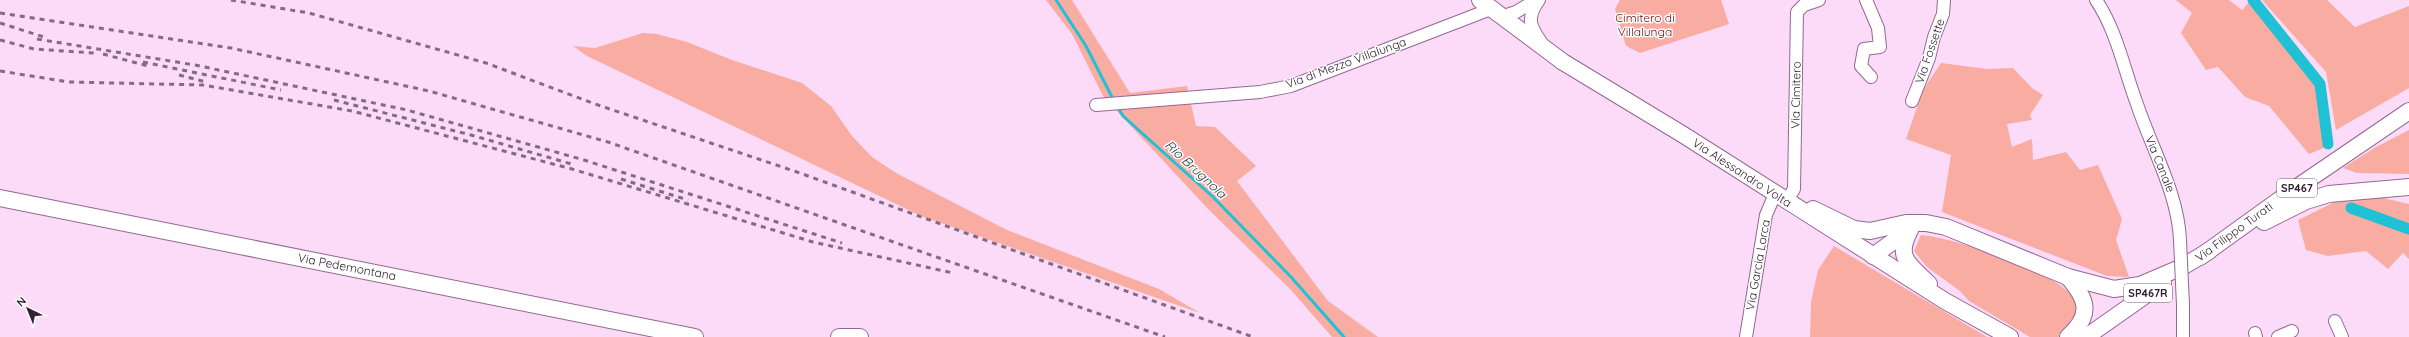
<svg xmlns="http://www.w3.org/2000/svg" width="2409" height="337" font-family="Quicksand,sans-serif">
  <rect width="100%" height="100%" fill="#fbdbf8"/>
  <g fill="#f9ada2">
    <polygon points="1046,0 1072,0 1130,93 1187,86 1196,126 1215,127 1256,166 1237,181 1328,301 1378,337 1332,337 1290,289 1208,209 1103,96 1072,34"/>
    <polygon points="1620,0 1721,0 1729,24 1640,53 1626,46 1615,9"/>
    <polygon points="2176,0 2229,0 2242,10 2249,2 2317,86 2326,147 2309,154 2269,106 2245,97 2218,67 2206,70 2181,33 2192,13"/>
    <polygon points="2262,0 2327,0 2355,27 2409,6 2409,88 2336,130 2326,72"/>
    <polygon points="643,33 657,34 687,42 732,60 802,83 831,106 852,136 872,157 896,173 1007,230 1159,289 1200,313 921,216 587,56 573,46 595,48"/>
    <polygon points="1941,63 1987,69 2013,68 2032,88 2043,95 2030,115 2032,120 2007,124 2012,147 2032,139 2033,160 2066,152 2080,170 2098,165 2122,219 2116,240 2129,277 2107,276 1942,212 1951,155 1906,139 1923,90"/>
    <polygon points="2409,130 2409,174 2357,173 2343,168 2376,147"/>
    <polygon points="2375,196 2409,204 2409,259 2403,253 2388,269 2366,251 2328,256 2306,250 2298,220 2337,201"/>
    <path d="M1921,235C1952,237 2035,267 2061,286C2067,290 2072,295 2077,300L2078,314L2072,325L2058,337H2030L1969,301L1960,291L1927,267L1914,251Z"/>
    <polygon points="1834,246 1987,337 1810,337 1811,302 1818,270"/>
  </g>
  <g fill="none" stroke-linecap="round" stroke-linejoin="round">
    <g stroke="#20c1d5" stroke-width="3">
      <polyline points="1056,0 1086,46 1114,101"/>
      <polyline points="1117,106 1123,116 1213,197 1291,277 1344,337"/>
    </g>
    <g stroke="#20c1d5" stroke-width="11">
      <polyline points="2253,0 2320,84 2328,144"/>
      <polyline points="2351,208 2409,229"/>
    </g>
    <g stroke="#956793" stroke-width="14">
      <g id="minor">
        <path d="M1539,0C1526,18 1530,26 1541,42"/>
        <polyline points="1866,0 1878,28 1880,47 1864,49 1861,66 1871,77"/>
        <path d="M2096,0C2117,31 2125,73 2138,107C2153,151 2178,194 2180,240"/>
        <polyline points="1501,17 1516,12 1536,0"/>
        <polyline points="1912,101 1929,58 1934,37 1943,14 1944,0"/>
        <polyline points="1096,105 1260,92 1291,86 1491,9"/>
        <polyline points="1786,202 1794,189 1797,12 1804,5 1819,0"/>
        <polyline points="2183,305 2183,337"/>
        <polyline points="2335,321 2342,337"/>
        <polyline points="2255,333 2256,337"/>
        <polyline points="1746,337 1766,215 1775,194"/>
        <polyline points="2278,337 2292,331"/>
      </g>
    </g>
    <g stroke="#956793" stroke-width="18">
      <g id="major">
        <polyline points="1480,0 1563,62 1682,134 1945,301 2010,337"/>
        <polyline points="0,198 695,337"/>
        <polyline points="1813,209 1854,229 1870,231 1906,223 1926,223 1946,227 2068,277 2114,289 2140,285 2182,267 2209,251"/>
        <polyline points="2264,222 2306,201 2329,194 2409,187"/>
        <path d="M1910,230C1895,258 1909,264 1929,284"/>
        <polyline points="1873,256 1909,230"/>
        <polyline points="2200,257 2293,190 2409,111"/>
        <polyline points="839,337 860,337"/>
        <path d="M2068,337C2092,315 2088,300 2068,277"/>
        <polyline points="2086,337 2163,283"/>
      </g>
    </g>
    <use href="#minor" stroke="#fff" stroke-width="12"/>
    <use href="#major" stroke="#fff" stroke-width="16"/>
    <g stroke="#846b82" stroke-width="3" stroke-dasharray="5 5" stroke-linecap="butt">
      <polyline points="231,0 309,13 486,63 595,104 797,172 1253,337"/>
      <polyline points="0,13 231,48 429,91 608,142 1165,337"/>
      <polyline points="0,23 44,37"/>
      <polyline points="37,39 195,65 407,110 584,160 842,243"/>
      <polyline points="0,40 34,49 94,53"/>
      <polyline points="103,54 148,66"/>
      <polyline points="143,62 281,90"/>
      <polyline points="0,71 69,82 203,85 352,111 572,169 813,242 953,273"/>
      <polyline points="179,75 206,82"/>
      <polyline points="334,100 471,135 575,165"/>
      <polyline points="621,179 688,200"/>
    </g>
    <g stroke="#956793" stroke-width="14" stroke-linecap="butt">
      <polyline id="minor-bridge" points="2180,240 2183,305"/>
    </g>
    <use href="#minor-bridge" stroke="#fff" stroke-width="12"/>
  </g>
  <g text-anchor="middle" stroke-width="3" stroke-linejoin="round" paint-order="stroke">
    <g fill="#fff" stroke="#706370" stroke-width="1">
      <rect x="2277" y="179" width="40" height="18" rx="3"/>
      <rect x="2124" y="284" width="48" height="18" rx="3"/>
    </g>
    <g font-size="11" font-weight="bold" fill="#332032">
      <text x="2297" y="192">SP467</text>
      <text x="2148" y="297">SP467R</text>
    </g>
    <g font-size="12" fill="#670e0b" stroke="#fff">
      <text x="1645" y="22">Cimitero di<tspan x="1645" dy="14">Villalunga</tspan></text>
    </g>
    <g font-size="12" fill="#332032" stroke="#fff">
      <text transform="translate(1930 51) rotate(-71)" y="4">Via Fossette</text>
      <text transform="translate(1346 63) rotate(-20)" y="4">Via di Mezzo Villalunga</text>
      <text transform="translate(1796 95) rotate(-89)" y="4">Via Cimitero</text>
      <text transform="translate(2160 164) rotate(68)" y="4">Via Canale</text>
      <text transform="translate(1742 173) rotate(33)" y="4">Via Alessandro Volta</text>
      <text transform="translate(2234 232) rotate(-36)" y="4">Via Filippo Turati</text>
      <text transform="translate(1758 265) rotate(-80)" y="4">Via Garcia Lorca</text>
      <text transform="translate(347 267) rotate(11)" y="4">Via Pedemontana</text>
    </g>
    <g font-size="13" font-style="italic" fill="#1c3438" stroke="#fff">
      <text transform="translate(1196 169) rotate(43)" y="5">Rio Brugnola</text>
    </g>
  </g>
  <g transform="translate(28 309) rotate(317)" stroke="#ffffff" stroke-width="3" paint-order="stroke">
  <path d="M0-3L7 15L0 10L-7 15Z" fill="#332032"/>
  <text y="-6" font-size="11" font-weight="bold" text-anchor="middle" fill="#332032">N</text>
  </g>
</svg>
